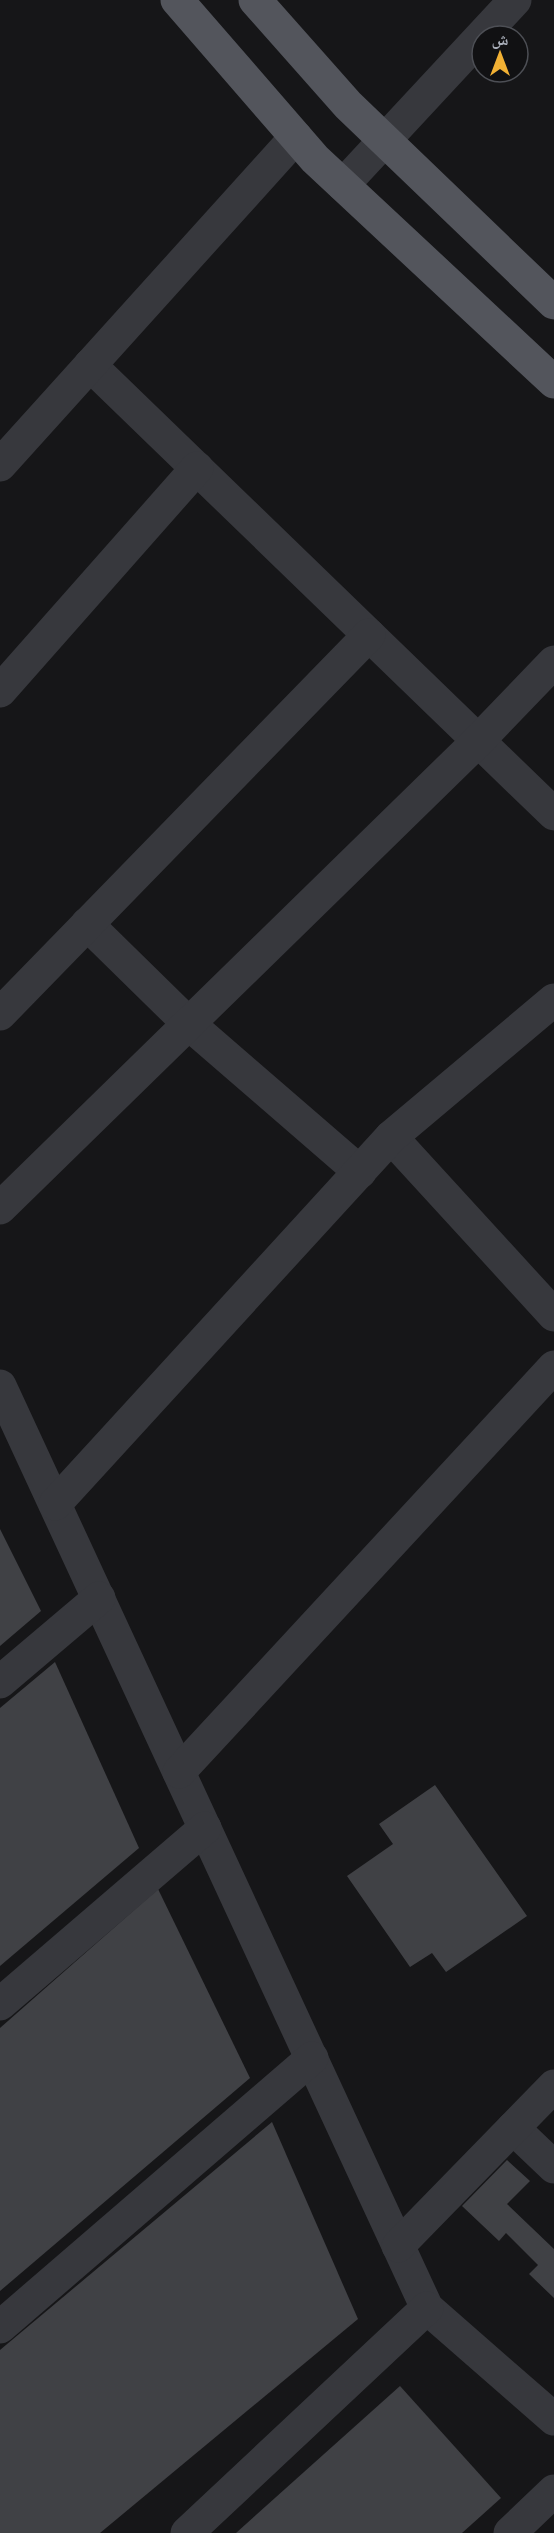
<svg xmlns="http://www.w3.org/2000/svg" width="554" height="2533" font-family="'Fira Sans','Noto Naskh Arabic',sans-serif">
  <rect width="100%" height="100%" fill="#161618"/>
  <g fill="#404145">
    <polygon points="0,1529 41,1611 0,1646"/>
    <polygon points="55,1662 139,1848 0,1966 0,1708"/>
    <polygon points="435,1785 527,1916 446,1972 432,1953 410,1967 347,1876 393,1844 379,1824"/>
    <polygon points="158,1889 250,2078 0,2291 0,2028"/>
    <polygon points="272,2122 358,2319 100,2533 0,2533 0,2350"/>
    <polygon points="507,2160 530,2181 507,2204 554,2249 554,2298 529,2274 538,2265 506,2233 499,2241 462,2206"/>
    <polygon points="400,2386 501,2498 462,2533 236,2533"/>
  </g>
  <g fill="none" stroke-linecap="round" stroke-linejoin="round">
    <g stroke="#37383d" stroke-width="33">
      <polyline points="343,185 515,0"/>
      <polyline points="90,365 554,814"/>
      <polyline points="0,465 296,137"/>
      <polyline points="0,691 197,468"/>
      <polyline points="87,924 189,1024 360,1172"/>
      <polyline points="0,1014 369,635"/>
      <polyline points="391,1137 554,1315"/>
      <polyline points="0,1208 478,741 554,662"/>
      <polyline points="0,1386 427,2308 554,2419"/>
      <polyline points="55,1504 391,1137 554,1000"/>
      <polyline points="0,1682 99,1598"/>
      <polyline points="179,1772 554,1367"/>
      <polyline points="0,2004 205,1828"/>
      <polyline points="513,2128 554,2167"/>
      <polyline points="398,2246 554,2086"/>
      <polyline points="0,2327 312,2058"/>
      <polyline points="187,2533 427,2308"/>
      <polyline points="510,2533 554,2491"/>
    </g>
    <g stroke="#53555c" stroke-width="33">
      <polyline points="177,0 315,159 554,382"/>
      <polyline points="255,0 348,105 554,303"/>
    </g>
  </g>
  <g transform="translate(500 54)"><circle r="28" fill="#111113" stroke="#4d4f55" stroke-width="1.5"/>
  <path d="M0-4.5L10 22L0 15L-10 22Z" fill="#f2b134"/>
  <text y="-9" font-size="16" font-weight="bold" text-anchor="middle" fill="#a8adb8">ش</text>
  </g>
</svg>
